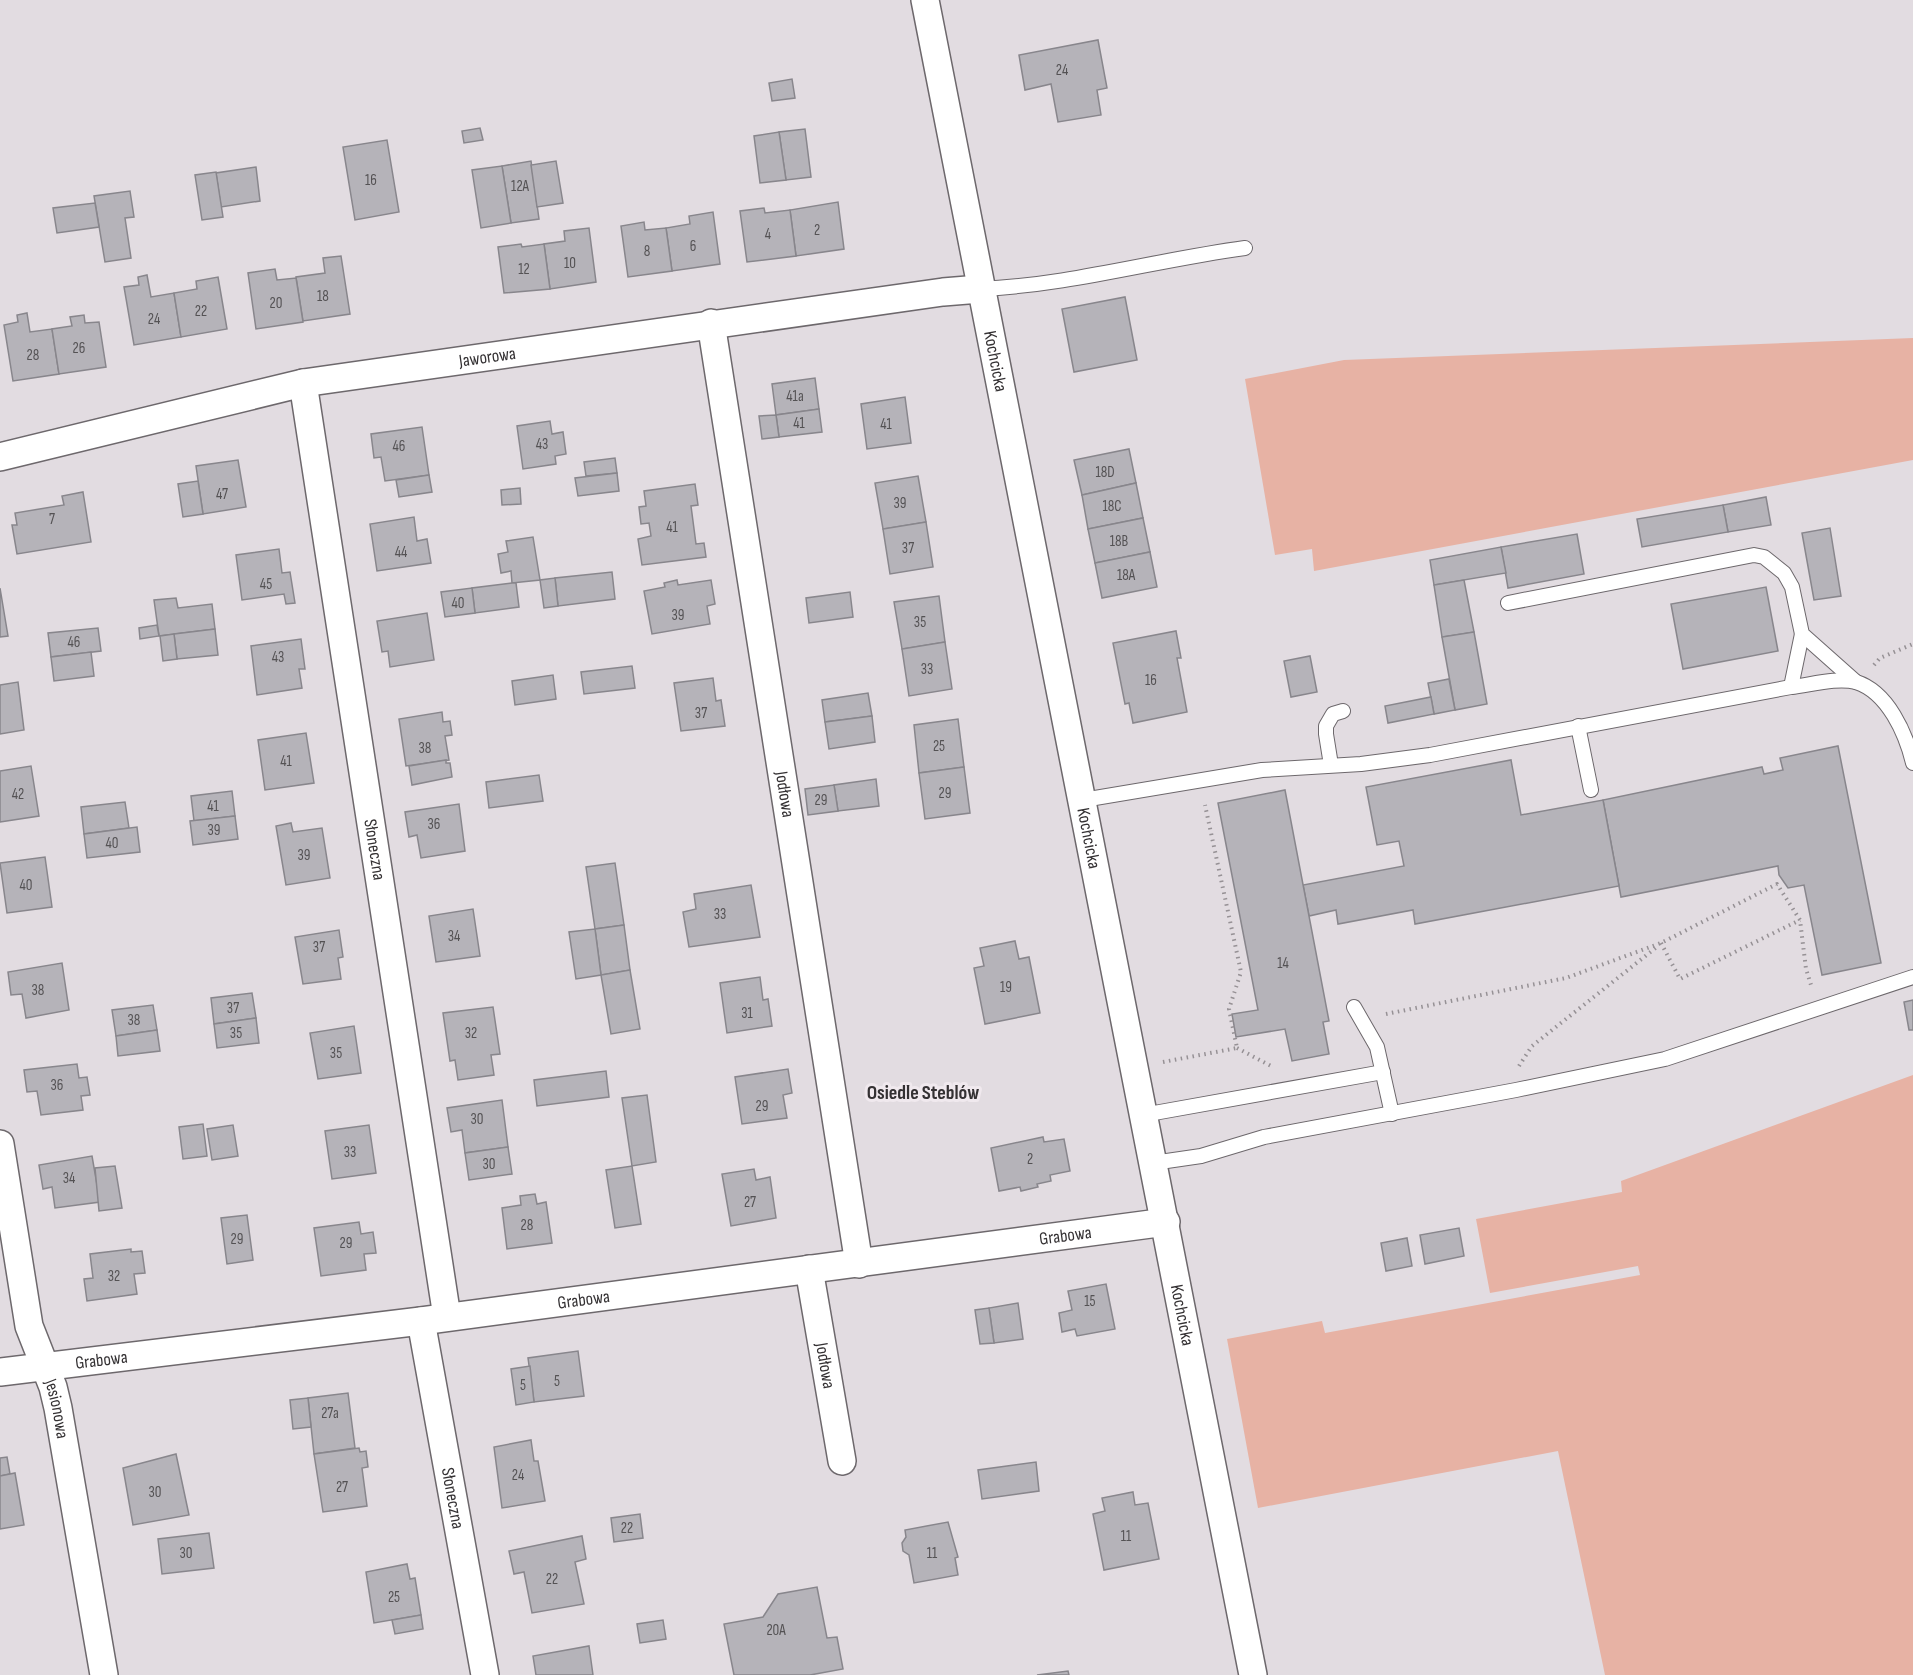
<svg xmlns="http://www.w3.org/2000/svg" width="1913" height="1675" font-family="'Sofia Sans Condensed',sans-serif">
  <rect width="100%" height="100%" fill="#e2dce1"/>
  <g fill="#e7b2a4">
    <polygon points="1913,338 1913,460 1314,571 1312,549 1275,555 1245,379 1344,360"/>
    <polygon points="1913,1075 1913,1675 1605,1675 1558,1451 1258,1508 1227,1339 1322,1321 1325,1333 1640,1275 1638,1266 1490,1293 1476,1219 1622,1192 1621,1181"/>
  </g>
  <g fill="#b5b3b9" stroke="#88868c" stroke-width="1.5">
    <polygon points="1098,40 1107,88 1097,90 1101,115 1058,122 1051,84 1025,90 1019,55"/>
    <polygon points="792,79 795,98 772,101 769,83"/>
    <polygon points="480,128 483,140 464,143 462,131"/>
    <polygon points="805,129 811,177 786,180 779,132"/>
    <polygon points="779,132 786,180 760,183 754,136"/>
    <polygon points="387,140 399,212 355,220 343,147"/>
    <polygon points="531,161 539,219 511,223 502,166"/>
    <polygon points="556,161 563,203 537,207 531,165"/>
    <polygon points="502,166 511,223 481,228 472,170"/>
    <polygon points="256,167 260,201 221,207 216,173"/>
    <polygon points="216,172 223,217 202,220 195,175"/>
    <polygon points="130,191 134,217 125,218 131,258 105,262 94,196"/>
    <polygon points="838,202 844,249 796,256 790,210"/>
    <polygon points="95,203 99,227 57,233 53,208"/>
    <polygon points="764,208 765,213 790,210 796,256 747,262 740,211"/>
    <polygon points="713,212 720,264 672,271 666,228 690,224 689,216"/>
    <polygon points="644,222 645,230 666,228 672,271 628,277 621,226"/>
    <polygon points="589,228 596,282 550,289 544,244 565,241 564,231"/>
    <polygon points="521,244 522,247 544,244 550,289 504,293 498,247"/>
    <polygon points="341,256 350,314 303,321 296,277 325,273 323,258"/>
    <polygon points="275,269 277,280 296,278 303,322 256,329 248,273"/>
    <polygon points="147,275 151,297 174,293 181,337 134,345 124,287 139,285 138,277"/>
    <polygon points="218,277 227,329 181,337 174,293 197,289 196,281"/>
    <polygon points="1125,297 1137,360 1074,372 1062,309"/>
    <polygon points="27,313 30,332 52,329 59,374 13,381 4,325 18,322 17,315"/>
    <polygon points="84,315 85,323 99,322 106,367 59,374 52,329 72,326 70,317"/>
    <polygon points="815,378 819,409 776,415 772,384"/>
    <polygon points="905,397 911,443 867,449 861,404"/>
    <polygon points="819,409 822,432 779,437 776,415"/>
    <polygon points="776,415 779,437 762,439 759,416"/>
    <polygon points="550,421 552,434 563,432 566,454 555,456 556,464 523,469 517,426"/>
    <polygon points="422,427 429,475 385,481 381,457 374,458 371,434"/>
    <polygon points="1129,449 1136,483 1082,495 1074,460"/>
    <polygon points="615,458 617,473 586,476 584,462"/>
    <polygon points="238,460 246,507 203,514 196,466"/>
    <polygon points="617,473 619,491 578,496 575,478"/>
    <polygon points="429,475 432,492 399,497 396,480"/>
    <polygon points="918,476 926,522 883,529 875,483"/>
    <polygon points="198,481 203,514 183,517 178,484"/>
    <polygon points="1136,483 1143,518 1088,529 1082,495"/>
    <polygon points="695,484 698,505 691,506 696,544 704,543 706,557 642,565 638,539 651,536 649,523 641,524 639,507 646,506 644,491"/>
    <polygon points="520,488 521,504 502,505 501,490"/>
    <polygon points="83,492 91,542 17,554 12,525 17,525 15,513 64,505 62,496"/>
    <polygon points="1766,497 1771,525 1728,532 1723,505"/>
    <polygon points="1723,505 1728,532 1642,547 1637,519"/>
    <polygon points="414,517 417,541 427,539 431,563 377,571 370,524"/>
    <polygon points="1143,518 1150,552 1095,563 1088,529"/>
    <polygon points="926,522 933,567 890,574 883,529"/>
    <polygon points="1830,528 1841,596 1814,600 1802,533"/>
    <polygon points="1577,534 1584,574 1508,588 1501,547"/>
    <polygon points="533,537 540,580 512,583 511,571 501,573 498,554 508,552 506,541"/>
    <polygon points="1501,547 1506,573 1434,585 1430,560"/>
    <polygon points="279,549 282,573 290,572 295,603 286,604 284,594 242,600 236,555"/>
    <polygon points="1150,552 1157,587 1102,598 1095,563"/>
    <polygon points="612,572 615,599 558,606 555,578"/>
    <polygon points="555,578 558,606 544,608 540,580"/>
    <polygon points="677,580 678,585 711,580 715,604 707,606 710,624 652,634 644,591 665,587 664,583"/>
    <polygon points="1464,580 1474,632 1442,637 1434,585"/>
    <polygon points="512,583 516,583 519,607 475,613 472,588"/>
    <polygon points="1766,587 1778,651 1683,669 1671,604"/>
    <polygon points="0,588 8,636 0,637"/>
    <polygon points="472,588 475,613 445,617 441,592"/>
    <polygon points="850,592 853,617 809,623 806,598"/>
    <polygon points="939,596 945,642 902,649 894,602"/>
    <polygon points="176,598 178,608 212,604 215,629 159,636 154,600"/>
    <polygon points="427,613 434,660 390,667 388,651 382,652 377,621"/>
    <polygon points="157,625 159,636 140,639 139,628"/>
    <polygon points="98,628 101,651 51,657 48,633"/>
    <polygon points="215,629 218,655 177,659 174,634"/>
    <polygon points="1176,631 1181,658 1177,658 1187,712 1133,723 1129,703 1125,704 1113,643"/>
    <polygon points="1474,632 1487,704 1455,710 1442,637"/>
    <polygon points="174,634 177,659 163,661 160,636"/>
    <polygon points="301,639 305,669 299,669 302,688 257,695 251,646"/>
    <polygon points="945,642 952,689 909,696 902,649"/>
    <polygon points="91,652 94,676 54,681 51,657"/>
    <polygon points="1310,656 1317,692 1291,697 1284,661"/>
    <polygon points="632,666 635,688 584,694 581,672"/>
    <polygon points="553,675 556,699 515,705 512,681"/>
    <polygon points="713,678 716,701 721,700 725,726 681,731 674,683"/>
    <polygon points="1449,679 1455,710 1434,714 1428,683"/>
    <polygon points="18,682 24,730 0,734 0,685"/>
    <polygon points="868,693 872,716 825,722 822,700"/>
    <polygon points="1431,697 1434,714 1388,723 1385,706"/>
    <polygon points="442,712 443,722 450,721 452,735 445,736 449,760 406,766 399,719"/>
    <polygon points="872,716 875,742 829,749 825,722"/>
    <polygon points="958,719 964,767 919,773 914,725"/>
    <polygon points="306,733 314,783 265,790 258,740"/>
    <polygon points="1838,746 1881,963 1822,975 1804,885 1788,888 1779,875 1778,866 1621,897 1603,800 1762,767 1764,774 1783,770 1780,758"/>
    <polygon points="446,760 446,763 450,763 452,777 412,785 409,766"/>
    <polygon points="1511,760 1521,815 1603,800 1619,886 1415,924 1413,910 1338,924 1336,910 1309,916 1303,885 1404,866 1399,841 1377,845 1366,787"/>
    <polygon points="31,766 39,816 0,822 0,771"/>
    <polygon points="964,767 970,813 925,819 919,773"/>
    <polygon points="539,775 543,801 489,808 486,782"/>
    <polygon points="876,779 879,806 838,811 834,785"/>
    <polygon points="834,785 838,811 808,815 805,789"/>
    <polygon points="1285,790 1329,1021 1323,1022 1329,1054 1292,1061 1285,1029 1236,1037 1232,1014 1258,1010 1218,803"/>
    <polygon points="232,791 235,816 194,821 191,796"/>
    <polygon points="125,802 129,828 84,834 81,807"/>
    <polygon points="459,804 465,851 421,858 417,835 409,837 405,812"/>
    <polygon points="235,816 238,839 193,845 190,821"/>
    <polygon points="291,823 293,832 322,828 330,878 286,885 276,826"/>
    <polygon points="137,827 140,852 87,858 84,834"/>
    <polygon points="45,857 52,907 7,913 0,863"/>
    <polygon points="615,863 624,925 595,929 586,867"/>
    <polygon points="751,885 760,937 689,947 683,912 696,909 694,894"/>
    <polygon points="473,909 480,956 436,962 429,916"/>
    <polygon points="624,925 630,970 601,975 595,929"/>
    <polygon points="595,929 601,975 576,979 569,932"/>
    <polygon points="339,930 343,957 338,958 341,979 303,984 295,937"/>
    <polygon points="1015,941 1019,959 1029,957 1040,1013 985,1024 974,968 984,966 980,948"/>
    <polygon points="62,963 69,1010 26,1018 22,994 11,995 8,972"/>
    <polygon points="630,970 640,1029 611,1034 601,975"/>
    <polygon points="760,977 763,1000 768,999 772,1026 727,1033 720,983"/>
    <polygon points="252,993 256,1018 214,1024 211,998"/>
    <polygon points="1913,1000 1913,1030 1909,1030 1904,1002"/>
    <polygon points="153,1005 157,1030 116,1036 112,1010"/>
    <polygon points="493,1007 500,1054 491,1055 494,1075 458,1080 455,1060 450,1061 443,1013"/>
    <polygon points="256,1018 259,1043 217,1048 214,1024"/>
    <polygon points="354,1026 361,1073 318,1079 310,1033"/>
    <polygon points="157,1030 160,1051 118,1056 116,1036"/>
    <polygon points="77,1064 79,1078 87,1077 90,1095 81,1096 83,1110 41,1115 37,1091 27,1092 24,1070"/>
    <polygon points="788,1069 792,1093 783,1095 787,1118 742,1124 735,1077"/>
    <polygon points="606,1071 609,1097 537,1106 534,1080"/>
    <polygon points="647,1095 656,1162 632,1166 622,1098"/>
    <polygon points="502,1100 508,1147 465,1153 462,1130 451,1132 447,1108"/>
    <polygon points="203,1124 207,1156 183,1159 179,1127"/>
    <polygon points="233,1125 238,1156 212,1160 207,1129"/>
    <polygon points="369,1125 376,1173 332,1179 325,1131"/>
    <polygon points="1043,1137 1044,1142 1064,1139 1070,1171 1050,1175 1051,1181 1037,1184 1038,1187 1021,1191 1020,1187 999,1191 991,1148"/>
    <polygon points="508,1147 512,1174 469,1180 465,1153"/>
    <polygon points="92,1156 100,1202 55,1208 52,1187 43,1189 39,1165"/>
    <polygon points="115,1166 122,1208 99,1211 95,1168"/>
    <polygon points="632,1166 641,1224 615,1228 606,1170"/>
    <polygon points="754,1169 756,1180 770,1177 776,1218 731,1226 722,1174"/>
    <polygon points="535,1194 537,1204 546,1202 552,1243 507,1249 502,1208 521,1205 520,1196"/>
    <polygon points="247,1215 253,1260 227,1264 221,1218"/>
    <polygon points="359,1222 361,1234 373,1232 376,1253 364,1254 366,1270 321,1276 314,1228"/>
    <polygon points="1459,1228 1464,1256 1425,1264 1420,1235"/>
    <polygon points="1407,1238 1412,1266 1386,1271 1381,1243"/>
    <polygon points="131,1249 131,1252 142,1251 145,1273 134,1274 137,1294 87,1301 84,1279 93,1278 90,1254"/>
    <polygon points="1106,1284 1115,1329 1077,1336 1075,1329 1062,1332 1059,1313 1072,1310 1068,1291"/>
    <polygon points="1018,1303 1023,1339 994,1343 989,1308"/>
    <polygon points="989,1308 994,1343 980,1344 975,1310"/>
    <polygon points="578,1351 584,1396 534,1402 528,1358"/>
    <polygon points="530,1366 534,1402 516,1405 511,1369"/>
    <polygon points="348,1393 355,1448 314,1454 308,1398"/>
    <polygon points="308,1398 311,1427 293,1429 290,1400"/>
    <polygon points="531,1440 534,1461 538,1461 545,1501 502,1508 494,1447"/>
    <polygon points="359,1448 360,1452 366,1451 368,1467 362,1468 367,1506 323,1512 314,1454"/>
    <polygon points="176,1454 189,1515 133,1525 123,1468"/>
    <polygon points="7,1457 10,1474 0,1476 0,1458"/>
    <polygon points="1036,1462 1039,1491 982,1499 978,1470"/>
    <polygon points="15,1473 24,1525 0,1529 0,1476"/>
    <polygon points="1133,1492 1135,1505 1148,1503 1159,1559 1104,1570 1093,1514 1105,1511 1102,1498"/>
    <polygon points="640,1514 643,1538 614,1542 611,1518"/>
    <polygon points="948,1522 958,1557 955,1558 958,1575 914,1583 909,1555 903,1551 902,1543 906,1537 905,1530"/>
    <polygon points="209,1533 214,1568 162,1574 158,1539"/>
    <polygon points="582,1536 586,1559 575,1562 584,1604 532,1613 524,1572 514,1574 509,1551"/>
    <polygon points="407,1564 410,1579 415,1578 421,1615 374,1623 366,1572"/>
    <polygon points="817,1587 827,1638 837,1637 843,1669 810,1675 734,1675 724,1624 763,1617 778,1594"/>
    <polygon points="421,1615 423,1629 395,1634 392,1620"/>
    <polygon points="663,1620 666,1639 640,1643 637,1624"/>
    <polygon points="589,1646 593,1675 536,1675 533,1656"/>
    <polygon points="1068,1671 1069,1675 1037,1675"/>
  </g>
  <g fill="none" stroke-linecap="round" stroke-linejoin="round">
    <g stroke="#6d686c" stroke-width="16">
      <g id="lane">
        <path d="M980,289C1070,285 1156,260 1245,248"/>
        <polyline points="1508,603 1754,555 1764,557 1784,573 1792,587 1802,634 1856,682"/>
        <polyline points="1791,687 1802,634"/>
        <polyline points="1578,726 1591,790"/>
        <polyline points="1331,765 1326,734 1326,726 1333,714 1343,711"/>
        <path d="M1083,800L1262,770L1361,764L1430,755L1791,687C1810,685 1837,677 1856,682C1888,692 1906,734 1913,763"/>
        <polyline points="1354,1007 1377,1047 1392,1114"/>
        <polyline points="1143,1115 1383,1072"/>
        <polyline points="1153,1163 1201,1156 1264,1137 1516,1090 1665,1059 1913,977"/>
      </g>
    </g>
    <g stroke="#6d686c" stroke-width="30">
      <g id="street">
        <path id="s1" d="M925,0L1253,1675"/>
        <path id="s2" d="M711,323L859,1264"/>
        <path id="s3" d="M303,383L447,1317"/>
        <path id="s4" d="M0,457L303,383L943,292L980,289"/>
        <path id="s5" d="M0,1144L29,1326L53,1387L58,1408L104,1675"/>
        <path id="s6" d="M809,1269L842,1461"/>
        <path id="s7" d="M421,1321L485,1675"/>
        <path id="s8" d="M0,1372L421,1321L1166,1222"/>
      </g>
    </g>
    <g stroke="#969195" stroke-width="4" stroke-dasharray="1.5 4.5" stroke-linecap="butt">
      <polyline points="1874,665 1880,658 1913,644"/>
      <polyline points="1661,943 1680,979 1800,920"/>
      <polyline points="1386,1014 1566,978 1661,943 1777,884 1800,920 1806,969 1811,985"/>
      <polyline points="1237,1048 1271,1066"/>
      <polyline points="1163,1062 1237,1048 1229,1009 1241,972 1205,805"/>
      <polyline points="1519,1066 1532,1046 1658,946"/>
    </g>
    <use href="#lane" stroke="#fff" stroke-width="14"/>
    <use href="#street" stroke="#fff" stroke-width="27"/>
  </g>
  <g text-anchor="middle" stroke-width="6" stroke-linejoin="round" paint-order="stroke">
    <g font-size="15" fill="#545254">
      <text x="1062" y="75">24</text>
      <text x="371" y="185">16</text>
      <text x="520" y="191">12A</text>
      <text x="817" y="235">2</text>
      <text x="768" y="239">4</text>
      <text x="693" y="251">6</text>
      <text x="647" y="256">8</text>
      <text x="570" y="268">10</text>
      <text x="524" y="274">12</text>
      <text x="323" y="301">18</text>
      <text x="276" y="308">20</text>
      <text x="201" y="316">22</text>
      <text x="154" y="324">24</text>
      <text x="79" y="353">26</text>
      <text x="33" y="360">28</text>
      <text x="795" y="401">41a</text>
      <text x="799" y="428">41</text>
      <text x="886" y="429">41</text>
      <text x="542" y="449">43</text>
      <text x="399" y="451">46</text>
      <text x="1105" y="477">18D</text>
      <text x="222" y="499">47</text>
      <text x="900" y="508">39</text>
      <text x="1112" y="511">18C</text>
      <text x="52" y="524">7</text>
      <text x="672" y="532">41</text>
      <text x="1119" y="546">18B</text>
      <text x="908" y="553">37</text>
      <text x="401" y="557">44</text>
      <text x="1126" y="580">18A</text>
      <text x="266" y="589">45</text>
      <text x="458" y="608">40</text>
      <text x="678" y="620">39</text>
      <text x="920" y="627">35</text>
      <text x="74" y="647">46</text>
      <text x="278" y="662">43</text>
      <text x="927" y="674">33</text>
      <text x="1151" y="685">16</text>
      <text x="701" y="718">37</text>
      <text x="939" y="751">25</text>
      <text x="425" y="753">38</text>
      <text x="286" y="766">41</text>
      <text x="945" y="798">29</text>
      <text x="18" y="799">42</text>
      <text x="821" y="805">29</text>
      <text x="213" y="811">41</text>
      <text x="434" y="829">36</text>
      <text x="214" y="835">39</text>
      <text x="112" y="848">40</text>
      <text x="304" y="860">39</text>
      <text x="26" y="890">40</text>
      <text x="720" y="919">33</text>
      <text x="454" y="941">34</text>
      <text x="319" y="952">37</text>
      <text x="1283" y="968">14</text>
      <text x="1006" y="992">19</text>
      <text x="38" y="995">38</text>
      <text x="233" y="1013">37</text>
      <text x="747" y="1018">31</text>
      <text x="134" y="1025">38</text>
      <text x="236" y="1038">35</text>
      <text x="471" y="1038">32</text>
      <text x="336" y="1058">35</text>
      <text x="57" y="1090">36</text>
      <text x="762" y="1111">29</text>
      <text x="477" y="1124">30</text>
      <text x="350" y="1157">33</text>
      <text x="1030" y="1164">2</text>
      <text x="489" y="1169">30</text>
      <text x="69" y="1183">34</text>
      <text x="750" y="1207">27</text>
      <text x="527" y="1230">28</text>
      <text x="237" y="1244">29</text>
      <text x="346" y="1248">29</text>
      <text x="114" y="1281">32</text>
      <text x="1090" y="1306">15</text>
      <text x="557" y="1386">5</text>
      <text x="523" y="1390">5</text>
      <text x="330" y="1418">27a</text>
      <text x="518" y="1480">24</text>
      <text x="342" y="1492">27</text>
      <text x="155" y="1497">30</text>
      <text x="627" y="1533">22</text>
      <text x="1126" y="1541">11</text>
      <text x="186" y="1558">30</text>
      <text x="932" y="1558">11</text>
      <text x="552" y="1584">22</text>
      <text x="394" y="1602">25</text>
      <text x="776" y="1635">20A</text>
    </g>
    <g font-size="18" fill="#343133" stroke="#f0e9ee">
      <text dy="6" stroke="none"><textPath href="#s4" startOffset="498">Jaworowa</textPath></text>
      <text dy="6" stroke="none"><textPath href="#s1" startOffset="368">Kochcicka</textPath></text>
      <text dy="6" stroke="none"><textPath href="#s2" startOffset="477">Jodłowa</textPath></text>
      <text dy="6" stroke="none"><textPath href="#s1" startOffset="854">Kochcicka</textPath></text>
      <text dy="6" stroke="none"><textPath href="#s3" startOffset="472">Słoneczna</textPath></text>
      <text dy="6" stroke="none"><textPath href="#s8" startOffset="1074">Grabowa</textPath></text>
      <text dy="6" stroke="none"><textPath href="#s8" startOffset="588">Grabowa</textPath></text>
      <text dy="6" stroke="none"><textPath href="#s1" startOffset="1340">Kochcicka</textPath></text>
      <text dy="6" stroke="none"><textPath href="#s8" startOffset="102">Grabowa</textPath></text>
      <text dy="6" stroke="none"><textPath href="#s6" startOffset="98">Jodłowa</textPath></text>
      <text dy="6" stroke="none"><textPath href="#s5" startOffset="272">Jesionowa</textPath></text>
      <text dy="6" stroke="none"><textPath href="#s7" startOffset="180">Słoneczna</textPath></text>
    </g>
    <g font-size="20" font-weight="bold" fill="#343133" stroke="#f0e9ee">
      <text x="923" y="1099">Osiedle Steblów</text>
    </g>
  </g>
</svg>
